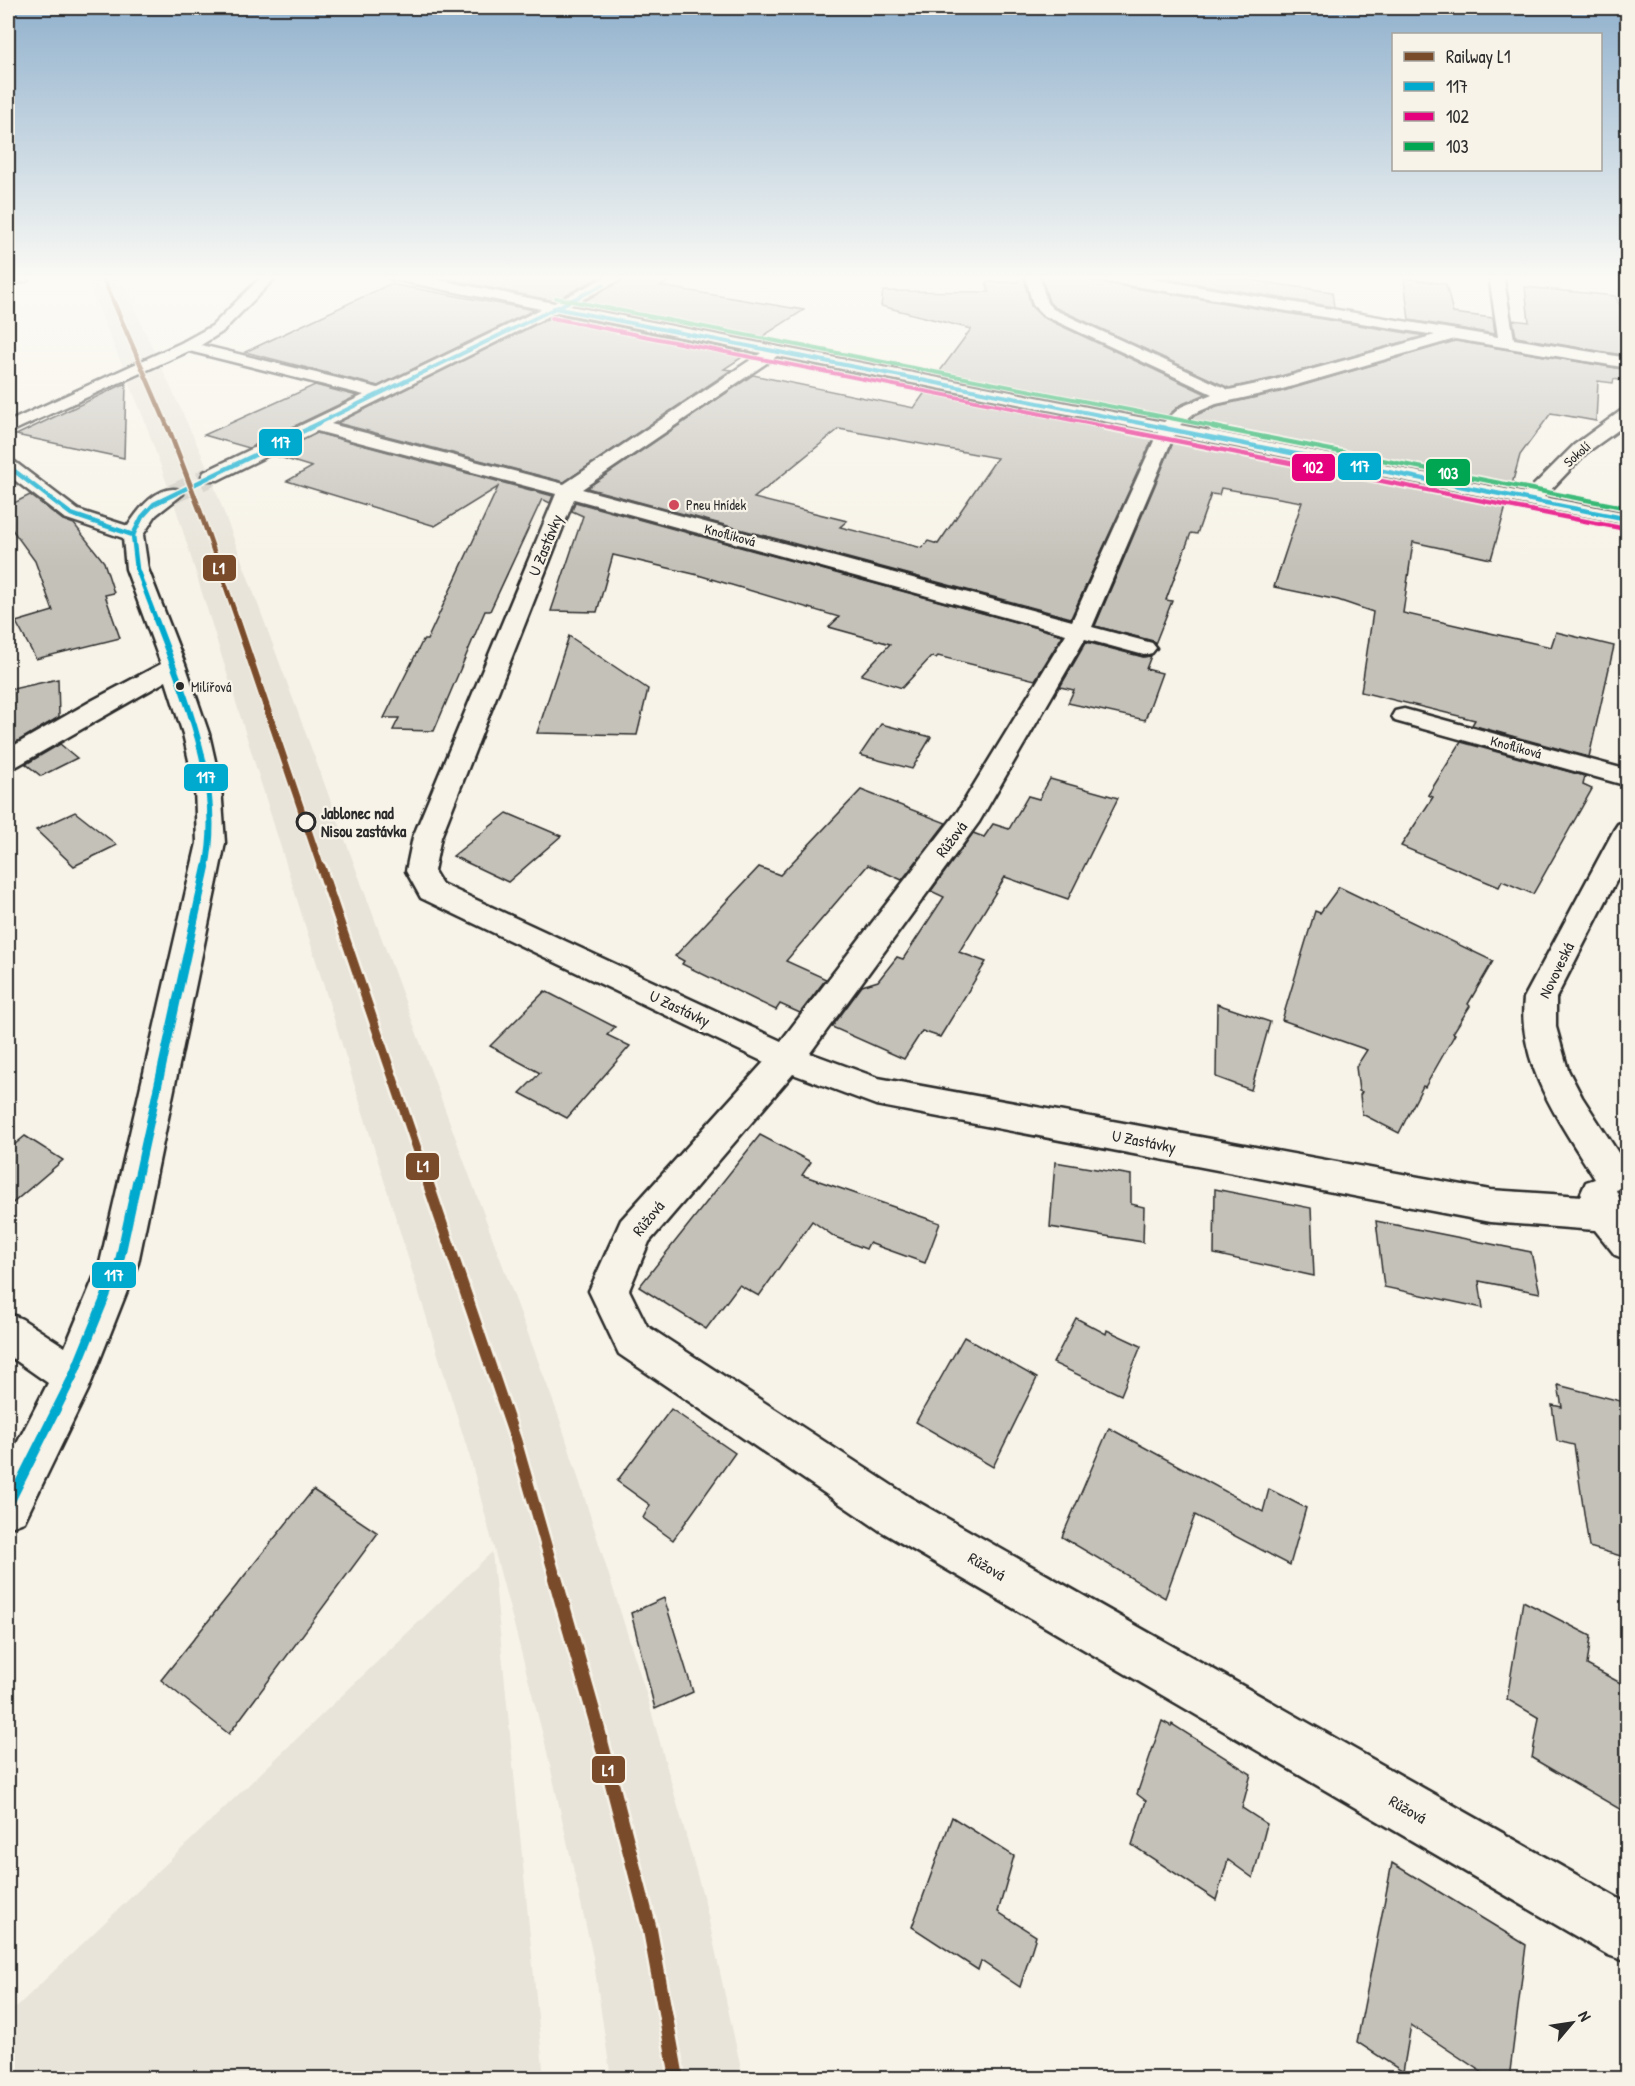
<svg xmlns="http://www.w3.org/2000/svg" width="1635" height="2086" font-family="'Patrick Hand',sans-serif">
  <rect width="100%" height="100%" fill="#f7f3e8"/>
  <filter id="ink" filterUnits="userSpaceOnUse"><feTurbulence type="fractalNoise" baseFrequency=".0167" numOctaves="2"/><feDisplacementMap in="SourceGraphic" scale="12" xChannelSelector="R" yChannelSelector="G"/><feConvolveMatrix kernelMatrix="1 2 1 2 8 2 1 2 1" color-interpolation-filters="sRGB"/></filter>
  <g filter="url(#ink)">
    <g fill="#e8e4da">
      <polygon points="85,275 119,275 206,464 560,1420 646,1693 705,1903 743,2078 611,2078 593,1957 545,1743 471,1461 177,512 144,419"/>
      <polygon points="492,1552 544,2078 8,2078 8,2015"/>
    </g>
    <g fill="#c4c1b9" stroke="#2b2b2b" stroke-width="1.5" fill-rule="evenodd">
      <polygon points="442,275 604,275 554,301 442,278"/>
      <polygon points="631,275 681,275 660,286 804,310 757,340 577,305"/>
      <polygon points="1019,275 1023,275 1031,306 1042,317 1206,394 1180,405 1163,420 937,375 971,329 881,306 883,291 989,292 986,282 1018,282"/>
      <polygon points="1041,275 1083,275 1092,281 1425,336 1270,379 1229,388 1054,307 1049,302"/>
      <polygon points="1144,275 1215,275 1332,292 1334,307"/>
      <polygon points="1404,278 1446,284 1453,313 1493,318 1495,334 1409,320"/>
      <polygon points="390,284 534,310 378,386 245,352"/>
      <polygon points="1525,287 1615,296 1628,322 1628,356 1516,337 1513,320 1529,322"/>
      <polygon points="557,314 740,351 736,354 744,356 724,369 731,370 564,482 337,423"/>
      <polygon points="1455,341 1628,370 1628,382 1614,379 1613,383 1598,381 1596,421 1551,413 1520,455 1511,488 1185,424 1194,416 1217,406 1280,392"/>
      <path d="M753,375L914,408L928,388L1155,434L1071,618L587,488ZM839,429L932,446L997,458L938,544L928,541L922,548L840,527L847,521L754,498Z"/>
      <polygon points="126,383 124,458 16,435"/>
      <polygon points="315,385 357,396 249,448 204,435"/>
      <polygon points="317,433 553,496 550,503 542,499 490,611 485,611 434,731 393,730 399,718 384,718 423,640 427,640 498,487 435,526 287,481 312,467 273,455"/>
      <polygon points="1175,438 1507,503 1491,559 1413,542 1403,613 1551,647 1556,632 1614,646 1589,757 1472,725 1475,720 1361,692 1373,612 1338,600 1274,587 1302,502 1221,488 1219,495 1211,494 1197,534 1191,533 1166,600 1172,601 1155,644 1153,641 1095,626"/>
      <polygon points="30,495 63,520 74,524 104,562 114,593 105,595 120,638 36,659 16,622 53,611 35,561 8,524 8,506"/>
      <polygon points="575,502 1063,635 1035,680 938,656 936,658 931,657 902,688 861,675 890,644 829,627 839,617 698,575 613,555 597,612 551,611 583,516 572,511"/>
      <polygon points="569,636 648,689 637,735 537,733"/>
      <polygon points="1086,642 1143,657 1151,656 1146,669 1162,673 1145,720 1068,703 1074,690 1060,687"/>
      <polygon points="58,679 59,717 8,747 8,690"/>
      <polygon points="881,724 931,737 912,769 860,755"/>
      <polygon points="1461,742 1585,776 1583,785 1592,789 1533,894 1502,881 1499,887 1401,846 1433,797 1428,795"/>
      <polygon points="60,744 77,758 41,776 26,764"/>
      <polygon points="1050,779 1118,798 1068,899 1005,877 959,952 986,962 940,1037 922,1031 904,1059 832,1027 862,986 878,981 897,957 903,959 944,897 931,891 973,833 984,837 993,824 1009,829 1028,796 1039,799"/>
      <polygon points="861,790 946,823 902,880 868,865 786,961 826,979 800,1013 780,1004 776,1010 682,964 684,961 675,956 759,867 780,875"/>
      <polygon points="75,812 117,845 74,866 36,830"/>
      <polygon points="507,813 561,836 508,882 453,856"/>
      <polygon points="1339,887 1493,961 1468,1004 1470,1006 1453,1033 1455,1034 1425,1087 1423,1086 1399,1133 1362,1114 1360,1095 1362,1092 1359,1091 1356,1067 1367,1050 1282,1020 1315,911 1320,913"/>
      <polygon points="545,991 615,1027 607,1035 630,1046 567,1118 520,1093 540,1073 490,1046"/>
      <polygon points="1217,1004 1270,1022 1251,1090 1216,1077"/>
      <polygon points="760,1135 811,1162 802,1175 940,1223 925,1263 869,1243 866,1249 835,1237 812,1221 759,1296 739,1285 706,1329 639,1287"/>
      <polygon points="25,1136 63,1160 8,1207 8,1150"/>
      <polygon points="1055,1162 1131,1175 1131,1204 1144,1207 1143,1242 1050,1227"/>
      <polygon points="1215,1189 1311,1208 1314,1276 1214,1254"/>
      <polygon points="1376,1221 1531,1252 1540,1293 1479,1281 1483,1308 1384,1287"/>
      <polygon points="1076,1318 1106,1334 1107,1330 1141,1346 1121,1395 1053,1363"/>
      <polygon points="964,1337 1037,1378 993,1467 916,1422"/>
      <polygon points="1558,1385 1628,1403 1628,1558 1589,1547 1574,1445 1557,1441 1552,1405 1562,1407"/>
      <polygon points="671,1409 735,1453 673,1540 643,1518 650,1505 617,1481"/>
      <polygon points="1109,1428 1263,1512 1269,1489 1306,1508 1290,1565 1195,1515 1165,1598 1062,1537"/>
      <polygon points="313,1490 378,1533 229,1734 161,1680"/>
      <polygon points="664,1598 693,1692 655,1709 631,1613"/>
      <polygon points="1523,1601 1591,1636 1587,1665 1628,1687 1628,1814 1532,1758 1539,1718 1507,1699"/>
      <polygon points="1162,1721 1171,1726 1172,1724 1251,1774 1242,1808 1267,1824 1253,1878 1228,1860 1216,1900 1132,1845 1146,1801 1137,1794"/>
      <polygon points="952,1817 1014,1856 998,1912 1036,1936 1020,1987 981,1961 978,1970 912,1927"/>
      <polygon points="1392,1863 1526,1945 1509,2079 1492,2079 1411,2025 1403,2072 1357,2042"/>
    </g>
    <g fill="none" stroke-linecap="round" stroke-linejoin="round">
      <polyline stroke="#cecbc2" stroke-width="20" stroke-dasharray="20 10" stroke-linecap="butt" points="173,494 211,476"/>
      <g stroke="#2b2b2b" stroke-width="5">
        <g id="minor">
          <polygon points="13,275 29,275 30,277 28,280 8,285 8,277"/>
          <path d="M263,275H278L222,332L201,345L378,388L541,309L391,279L384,275H414L554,303L610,275H629L570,306L1164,422L1181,407L1212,394L1043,315L1033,305L1025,275H1039L1047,303L1053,309L1229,390L1271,381L1435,335L1092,279L1085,275H1128L1498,337L1489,275H1503L1514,339L1628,358V368L1455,339L1279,390L1216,404L1193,414L1180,425L1526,493L1574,445L1622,410L1628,409V423L1586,453L1544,497L1628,513V525L1174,435L1092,627L1152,643L1156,648L1152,653L1144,655L1085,639L979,822L810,1053L878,1078L1490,1190L1582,1196L1581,1193L1586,1182L1595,1179C1561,1124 1517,1065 1524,998L1614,830L1618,824L1628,821V858L1556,998V1027L1568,1070L1582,1097L1626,1165V1187L1616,1190L1623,1208L1628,1214V1260L1615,1255L1595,1230L1490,1222L876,1105L793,1074L649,1242L629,1290L647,1326L911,1498L1628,1904V1962L1608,1955L879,1530L619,1354L589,1291L621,1220L764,1062L421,898L406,871L413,837L556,494L317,431L218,480H204L202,476L204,472L364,395L189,351L8,433V422L181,343L212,326ZM557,312L761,353L564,484L331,424ZM777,356L1158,432L1072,621L582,489ZM574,499L1066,634L958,811L781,1041L442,884L434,871L441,837Z"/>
          <path d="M8,460L15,462L78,510L128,526C138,510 158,484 180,490L183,494L156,515L143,535L148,569L186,667L209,734L221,787L225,843L138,1263L88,1390L24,1522L8,1528V1461L48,1383L8,1355V1313L22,1319L65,1347L100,1263L197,843L195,787L183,734L166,681L17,766L8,768V749L93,700L161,664L126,569L123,538L64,518L8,475Z"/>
          <polygon points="1404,709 1628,770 1628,786 1395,721 1392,716 1395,711"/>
        </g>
      </g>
      <use href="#minor" fill="#f7f3e8" fill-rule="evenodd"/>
      <g stroke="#f7f3e8" stroke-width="6">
        <g id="bus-1-far4">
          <polyline points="554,308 1166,428"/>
          <polyline points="309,428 603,285"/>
        </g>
      </g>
      <g stroke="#f7f3e8" stroke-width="8">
        <g id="bus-1-far3">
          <polyline points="1158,427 1628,519"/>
          <polyline points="8,466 71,514 133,535"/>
          <polyline points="133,535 142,517 154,504 312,427"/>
          <polyline points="133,535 137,569 157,622"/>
        </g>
      </g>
      <g stroke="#f7f3e8" stroke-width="10">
        <path id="bus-1-far2" d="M156,620C185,697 224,785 206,868"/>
      </g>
      <g stroke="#f7f3e8" stroke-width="12">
        <polyline id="bus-1-far1" points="137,1181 206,867"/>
      </g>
      <g stroke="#f7f3e8" stroke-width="14">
        <polyline id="bus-1" points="8,1506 73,1376 119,1263 137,1180"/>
      </g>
      <g stroke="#f7f3e8" stroke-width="6">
        <polyline id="bus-2-far1" points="552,318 1113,428"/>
      </g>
      <g stroke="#f7f3e8" stroke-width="8">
        <polyline id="bus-2" points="1106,427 1626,529"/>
      </g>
      <g stroke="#f7f3e8" stroke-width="6">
        <polyline id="bus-3-far1" points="556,298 1221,428"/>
      </g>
      <g stroke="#f7f3e8" stroke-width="8">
        <polyline id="bus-3" points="1213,427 1628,508"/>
      </g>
      <use href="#bus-1-far4" stroke="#00a9ce" stroke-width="4"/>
      <use href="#bus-1-far3" stroke="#00a9ce" stroke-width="4.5"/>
      <use href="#bus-1-far2" stroke="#00a9ce" stroke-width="6"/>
      <use href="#bus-1-far1" stroke="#00a9ce" stroke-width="8"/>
      <use href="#bus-1" stroke="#00a9ce" stroke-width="9"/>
      <use href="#bus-2-far1" stroke="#e5007d" stroke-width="4"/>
      <use href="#bus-2" stroke="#e5007d" stroke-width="4.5"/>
      <use href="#bus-3-far1" stroke="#00a651" stroke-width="4"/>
      <use href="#bus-3" stroke="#00a651" stroke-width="4.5"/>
      <g stroke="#f7f3e8" stroke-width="7">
        <polyline id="rail-1-far5" points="102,275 168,428"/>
      </g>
      <g stroke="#f7f3e8" stroke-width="8">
        <polyline id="rail-1-far4" points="168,427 199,508 238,622"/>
      </g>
      <g stroke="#f7f3e8" stroke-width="10">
        <polyline id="rail-1-far3" points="237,620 321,868"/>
      </g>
      <g stroke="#f7f3e8" stroke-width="14">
        <polyline id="rail-1-far2" points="321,867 428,1181"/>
      </g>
      <g stroke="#f7f3e8" stroke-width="16">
        <polyline id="rail-1-far1" points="427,1180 516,1441 556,1580"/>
      </g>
      <g stroke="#f7f3e8" stroke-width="19">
        <polyline id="rail-1" points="555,1578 595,1718 650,1930 677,2078"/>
      </g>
      <use href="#rail-1-far5" stroke="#7a4b2a" stroke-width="4.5"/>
      <use href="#rail-1-far4" stroke="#7a4b2a" stroke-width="5"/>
      <use href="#rail-1-far3" stroke="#7a4b2a" stroke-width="7"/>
      <use href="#rail-1-far2" stroke="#7a4b2a" stroke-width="9"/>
      <use href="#rail-1-far1" stroke="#7a4b2a" stroke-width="11"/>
      <use href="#rail-1" stroke="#7a4b2a" stroke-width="14"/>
    </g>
  </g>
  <linearGradient id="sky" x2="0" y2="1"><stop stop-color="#91b1cd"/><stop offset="0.49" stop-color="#fbfaf5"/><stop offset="1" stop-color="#fbfaf5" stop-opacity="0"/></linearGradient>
  <rect width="1635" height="567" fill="url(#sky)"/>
  <circle fill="#d1495b" stroke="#f7f3e8" stroke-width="2" cx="674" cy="505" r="6"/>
  <circle fill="#2b2b2b" stroke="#f7f3e8" stroke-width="2" cx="180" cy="686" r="5"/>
  <circle fill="#f7f3e8" stroke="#2b2b2b" stroke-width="3" cx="306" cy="822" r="9"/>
  <g text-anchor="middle" stroke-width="4.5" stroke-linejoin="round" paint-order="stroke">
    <g font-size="14" fill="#2b2b2b" stroke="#f7f3e8">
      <text transform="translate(1577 454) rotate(-42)" y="5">Sokolí</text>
      <text transform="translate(730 535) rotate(15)" y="5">Knoflíková</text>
      <text transform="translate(1516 747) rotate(15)" y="5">Knoflíková</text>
    </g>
    <g font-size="14" fill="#2b2b2b" stroke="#f7f3e8" text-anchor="start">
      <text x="686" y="510">Pneu Hnídek</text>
    </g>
    <g font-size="14" fill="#2b2b2b" stroke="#f7f3e8" text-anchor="start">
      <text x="191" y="692">Milířová</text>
    </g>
    <g font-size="16" fill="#2b2b2b" stroke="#f7f3e8">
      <text transform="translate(545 545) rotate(-68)" y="6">U Zastávky</text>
      <text transform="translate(951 839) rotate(-53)" y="6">Růžová</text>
      <text transform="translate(1556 970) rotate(-64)" y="6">Novoveská</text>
      <text transform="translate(680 1008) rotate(25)" y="6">U Zastávky</text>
      <text transform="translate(1144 1141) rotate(11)" y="6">U Zastávky</text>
      <text transform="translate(648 1218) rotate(-51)" y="6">Růžová</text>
      <text transform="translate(987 1566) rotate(30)" y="6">Růžová</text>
      <text transform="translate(1408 1809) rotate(30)" y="6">Růžová</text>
    </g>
    <g font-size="16" font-weight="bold" fill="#2b2b2b" stroke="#f7f3e8" text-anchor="start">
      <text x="321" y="819">Jablonec nad<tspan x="321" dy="18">Nisou zastávka</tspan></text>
    </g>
  </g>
  <g stroke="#f7f3e8" stroke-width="2">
    <rect x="258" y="428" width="45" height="29" rx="6" fill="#00a9ce"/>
    <rect x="1337" y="452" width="45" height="29" rx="6" fill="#00a9ce"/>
    <rect x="1291" y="453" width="45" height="29" rx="6" fill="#e5007d"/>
    <rect x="1425" y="458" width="46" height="29" rx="6" fill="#00a651"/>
    <rect x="202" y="554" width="35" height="28" rx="6" fill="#7a4b2a"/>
    <rect x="183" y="763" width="46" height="29" rx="6" fill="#00a9ce"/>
    <rect x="405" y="1152" width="35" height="29" rx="6" fill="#7a4b2a"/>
    <rect x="91" y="1261" width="46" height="28" rx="6" fill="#00a9ce"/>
    <rect x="591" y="1755" width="35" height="29" rx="6" fill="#7a4b2a"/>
  </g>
  <g font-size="16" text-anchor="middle" font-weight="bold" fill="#fff">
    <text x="281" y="448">117</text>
    <text x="1360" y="472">117</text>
    <text x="1313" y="473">102</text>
    <text x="1448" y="479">103</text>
    <text x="219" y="574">L1</text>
    <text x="206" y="783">117</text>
    <text x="423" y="1172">L1</text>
    <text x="114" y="1281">117</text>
    <text x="608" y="1776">L1</text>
  </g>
  <rect width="1635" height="2086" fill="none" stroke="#f7f3e8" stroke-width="30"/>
  <rect x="15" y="15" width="1605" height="2056" fill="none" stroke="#2b2b2b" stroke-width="2" filter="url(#ink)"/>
  <rect x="1392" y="33" width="210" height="138" fill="#f7f3e8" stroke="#a5a39c" stroke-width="1.5"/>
  <rect x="1404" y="52" width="30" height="9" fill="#7a4b2a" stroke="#a5a39c" stroke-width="1.5"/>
  <text x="1446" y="63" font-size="18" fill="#2b2b2b">Railway L1</text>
  <rect x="1404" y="82" width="30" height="9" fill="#00a9ce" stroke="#a5a39c" stroke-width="1.5"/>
  <text x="1446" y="93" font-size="18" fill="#2b2b2b">117</text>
  <rect x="1404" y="112" width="30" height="9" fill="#e5007d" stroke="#a5a39c" stroke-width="1.5"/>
  <text x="1446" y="123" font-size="18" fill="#2b2b2b">102</text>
  <rect x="1404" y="142" width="30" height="9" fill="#00a651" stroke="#a5a39c" stroke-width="1.5"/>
  <text x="1446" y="153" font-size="18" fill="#2b2b2b">103</text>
  <g transform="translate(1572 2023) rotate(61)" stroke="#f7f3e8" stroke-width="4.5" paint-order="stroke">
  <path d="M0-4.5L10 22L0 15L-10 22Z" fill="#2b2b2b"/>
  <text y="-9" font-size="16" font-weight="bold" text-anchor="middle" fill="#2b2b2b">N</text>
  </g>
</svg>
